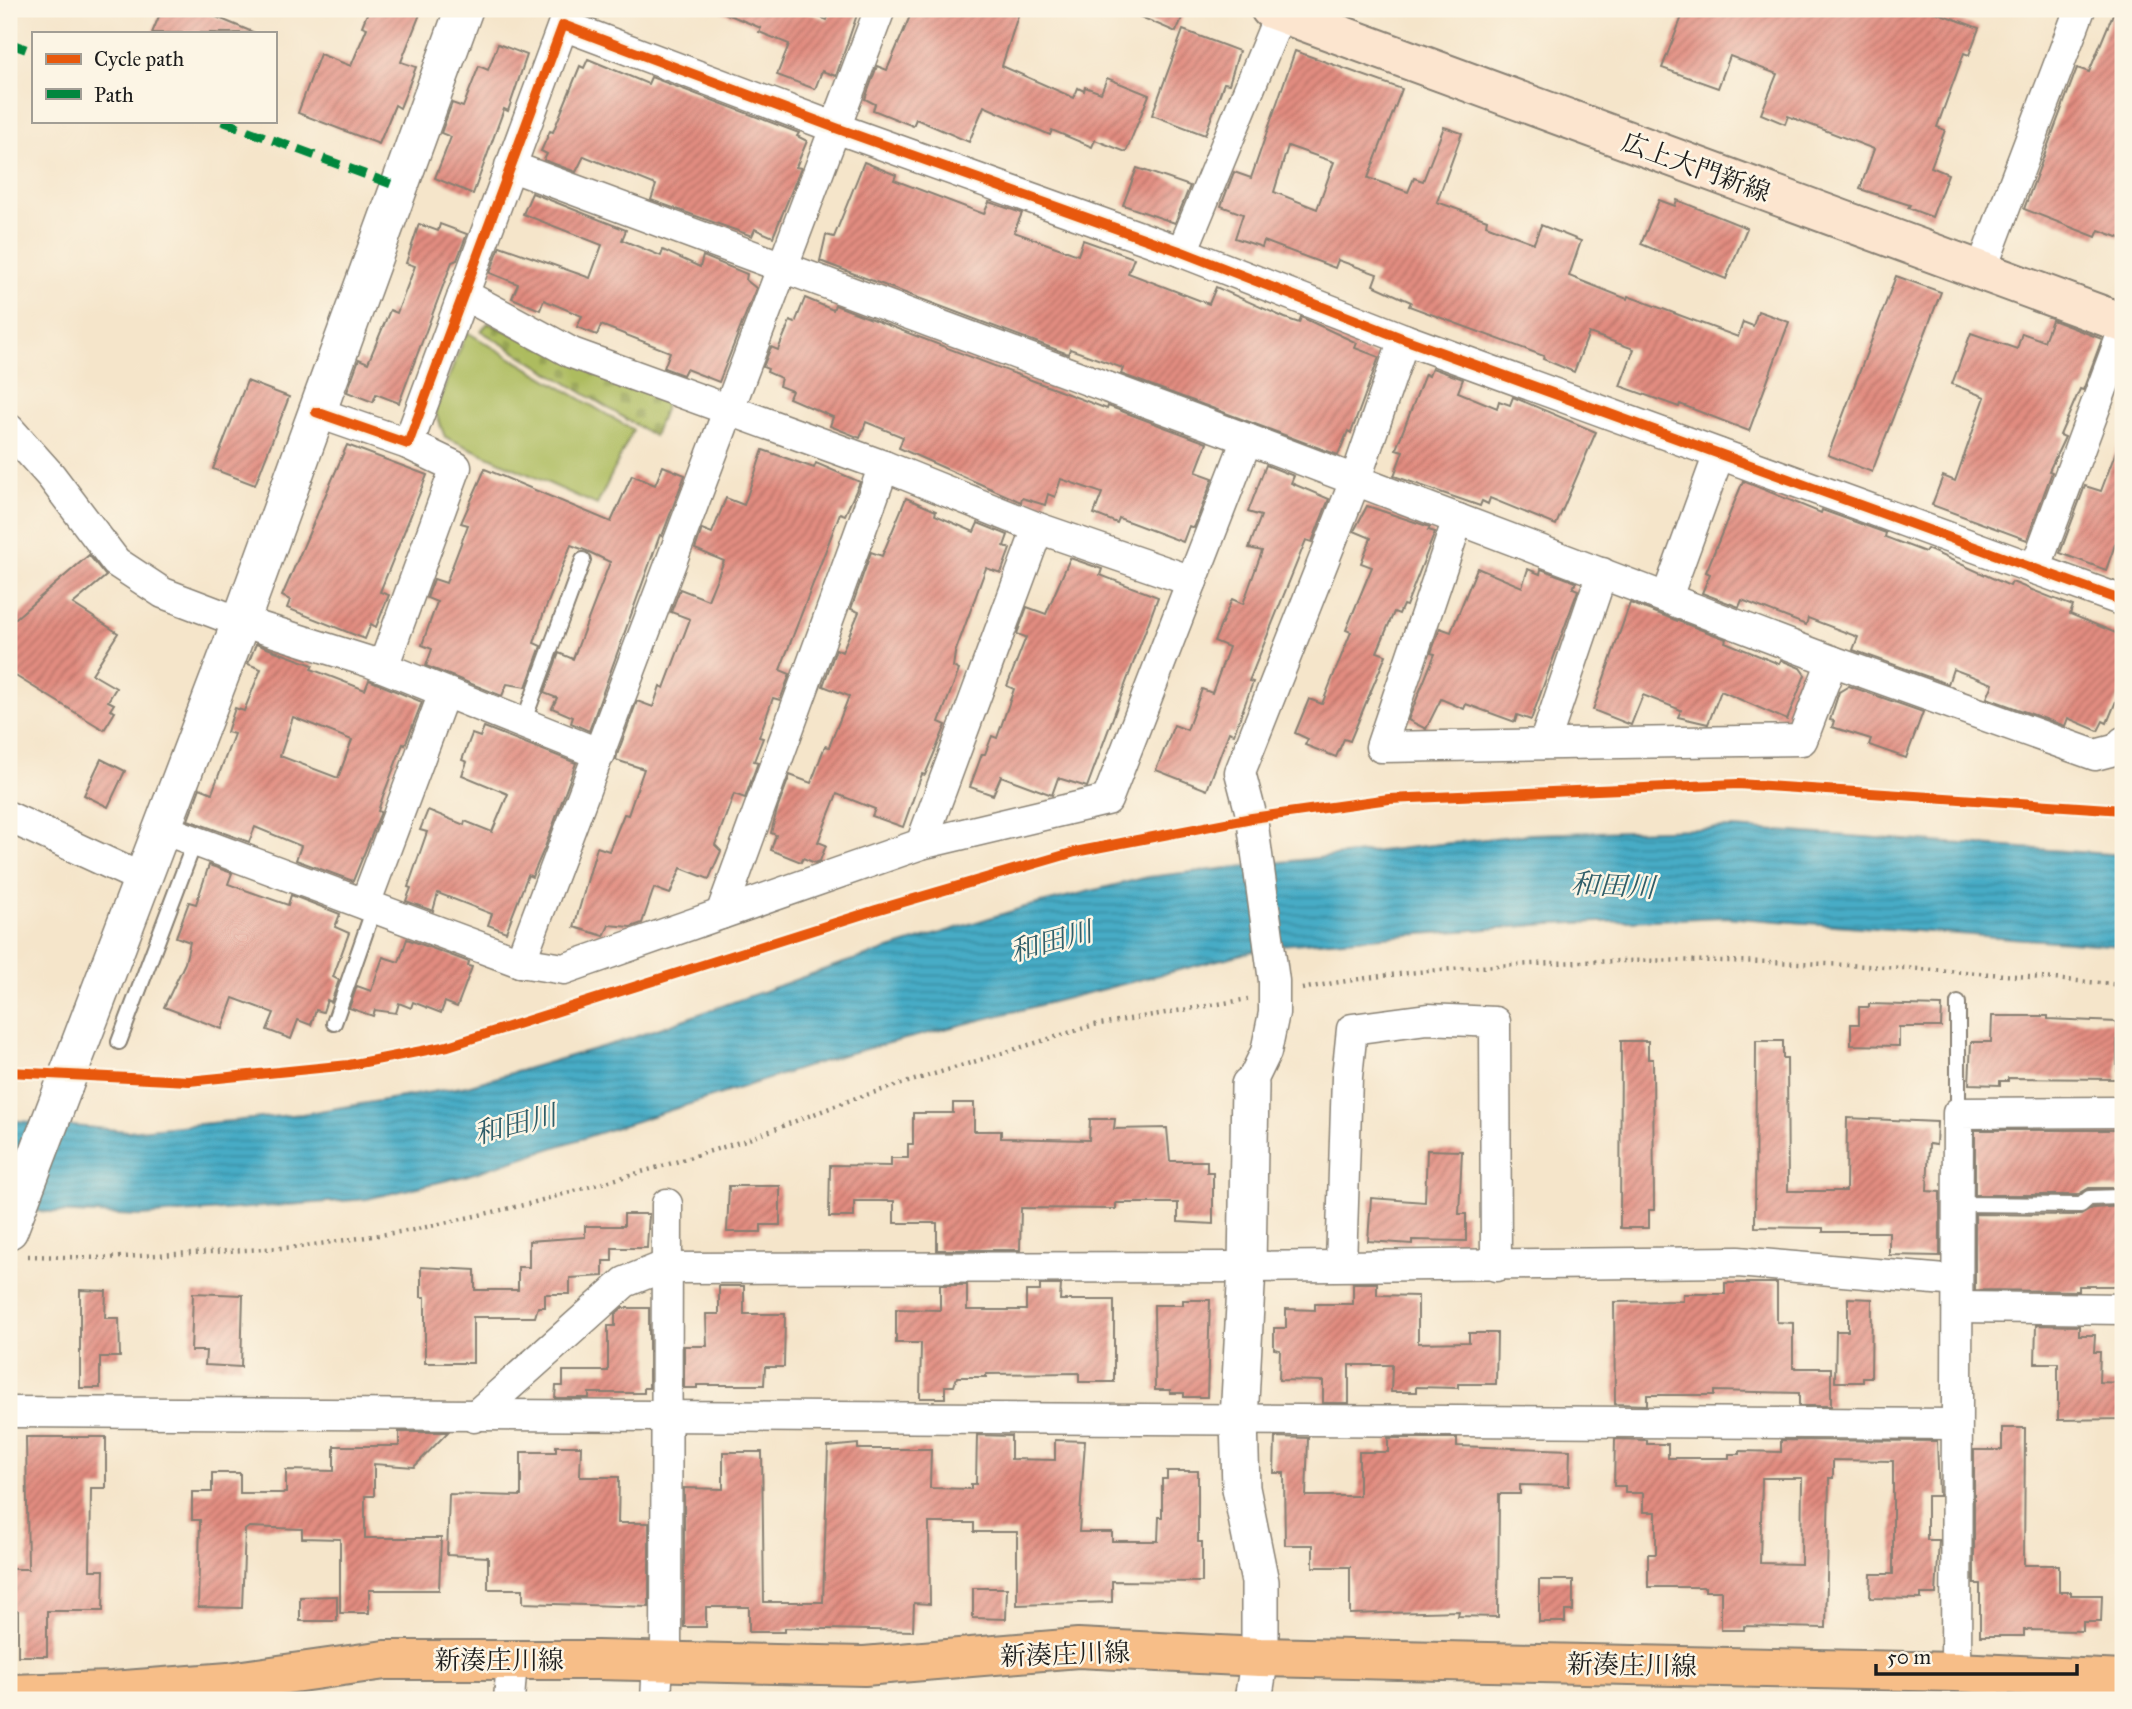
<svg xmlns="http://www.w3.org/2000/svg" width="2132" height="1709" font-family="'IM FELL Great Primer','Noto Serif JP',serif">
  <defs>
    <pattern id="cemetery-stones" width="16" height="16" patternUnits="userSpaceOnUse" patternTransform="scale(1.75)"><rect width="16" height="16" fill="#adbc5f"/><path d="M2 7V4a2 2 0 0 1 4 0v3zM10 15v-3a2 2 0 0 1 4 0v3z" fill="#94a152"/></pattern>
    <pattern id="water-rules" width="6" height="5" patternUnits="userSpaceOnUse" patternTransform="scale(1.75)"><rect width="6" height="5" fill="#46acc6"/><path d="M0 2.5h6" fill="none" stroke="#3a8ba0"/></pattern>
    <pattern id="building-hatch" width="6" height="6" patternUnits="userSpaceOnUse" patternTransform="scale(1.75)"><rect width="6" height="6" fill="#e28c80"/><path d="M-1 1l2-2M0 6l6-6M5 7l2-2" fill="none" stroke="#b67268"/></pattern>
  </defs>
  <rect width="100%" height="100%" fill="#fcf5e5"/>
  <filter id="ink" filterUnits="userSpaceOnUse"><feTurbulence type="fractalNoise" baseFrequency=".0143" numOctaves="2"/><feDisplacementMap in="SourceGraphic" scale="14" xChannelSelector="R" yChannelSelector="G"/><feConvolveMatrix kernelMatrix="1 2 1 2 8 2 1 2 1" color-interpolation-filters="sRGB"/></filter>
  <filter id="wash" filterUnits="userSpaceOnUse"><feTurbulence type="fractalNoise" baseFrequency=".00686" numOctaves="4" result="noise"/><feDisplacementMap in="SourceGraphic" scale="28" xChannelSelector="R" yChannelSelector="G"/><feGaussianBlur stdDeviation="1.57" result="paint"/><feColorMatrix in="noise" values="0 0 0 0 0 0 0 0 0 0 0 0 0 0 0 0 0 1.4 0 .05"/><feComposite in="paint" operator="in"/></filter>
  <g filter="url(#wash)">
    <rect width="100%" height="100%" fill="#f5e5ca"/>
    <polygon fill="#adbc5f" stroke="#646c3e" stroke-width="2" points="467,332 633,430 597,505 445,437 435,411"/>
    <polygon fill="url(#cemetery-stones)" stroke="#646c3e" stroke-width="2" points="488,323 667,401 654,436 481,331"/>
    <polygon fill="url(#water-rules)" stroke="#316471" stroke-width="2" points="1733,828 2123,855 2123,946 1725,917 1550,924 1278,945 846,1054 465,1176 367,1199 140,1216 9,1210 9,1120 128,1131 302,1114 467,1086 629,1039 837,965 1025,907 1148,877 1530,834"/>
    <g id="blocks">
      <g fill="url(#building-hatch)" fill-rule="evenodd">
        <polygon points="162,9 197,9 255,33 152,33"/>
        <polygon points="369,9 422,9 401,62 416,67 400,108 395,105 379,144 298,113 320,54 351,66 367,28 362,26"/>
        <polygon points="715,9 798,9 827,20 831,9 859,9 836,76 822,71 815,89 777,75 789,44 759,32 761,28"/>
        <polygon points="913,9 1020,9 1002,66 1074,98 1078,88 1084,91 1085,87 1101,93 1107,78 1149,95 1126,152 1095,140 1092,147 1052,130 1050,135 984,106 969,142 916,119 913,126 873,110 875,104 865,99 877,66 887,70"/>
        <polygon points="1122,9 1186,9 1176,32"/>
        <polygon points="1685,9 1927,9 1979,28 1969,55 1964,53 1937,127 1945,130 1931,167 1948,174 1932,217 1908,208 1910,205 1860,189 1874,149 1788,116 1785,124 1761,114 1777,74 1730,56 1718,88 1662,68"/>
        <polygon points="2115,9 2123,9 2123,239 2099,230 2096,237 2024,209 2077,68 2089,72"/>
        <polygon points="1183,30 1239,51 1229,84 1224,83 1205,135 1152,115"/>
        <polygon points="498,44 527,55 508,111 504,109 473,194 435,178 451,137 441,133 452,103 463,107 479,66 488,70"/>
        <path d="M1295,51L1402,89L1368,178L1408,192L1414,178L1423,181L1444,127L1462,133L1437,202L1487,220L1486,225L1534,243L1541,225L1581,241L1569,276L1627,299L1628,296L1738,337L1743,322L1753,326L1758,311L1789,322L1749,431L1680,404L1679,407L1620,386L1634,349L1589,333L1574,372L1543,359L1544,356L1409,306L1411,302L1373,285L1377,274L1338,260L1335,268L1264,241L1262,247L1235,238L1243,214L1221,206L1234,172L1251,178ZM1288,146L1334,162L1317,209L1274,192Z"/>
        <polygon points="588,59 648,84 651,77 799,133 797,136 807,141 796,167 801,168 773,237 755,229 752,236 651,200 656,185 584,156 576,172 544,160 547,154 541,151 550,131 553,132 580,66 584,68"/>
        <polygon points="864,162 896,175 894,180 984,214 989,202 1022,213 1014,232 1078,255 1083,240 1134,258 1128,273 1209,304 1216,287 1285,318 1299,323 1301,317 1357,343 1355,348 1379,357 1351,433 1348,431 1338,455 1121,374 1123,368 1070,349 1068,354 820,261 826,235 834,237"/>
        <polygon points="1137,168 1190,186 1175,223 1123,205"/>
        <polygon points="532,193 626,230 622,240 661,256 663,250 700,267 703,256 747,274 746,280 756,288 719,382 686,369 683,375 664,368 670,352 601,325 597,335 577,327 582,316 544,300 540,310 512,298 518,284 490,273 500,246 590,278 602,245 523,214"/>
        <polygon points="1659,200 1675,206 1677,200 1747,228 1726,279 1641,244"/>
        <polygon points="419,224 438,231 440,224 467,234 457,260 452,262 399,403 376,394 373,402 347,392 359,359 368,363 390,310 397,313 415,266 406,263"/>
        <polygon points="1896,276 1941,292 1872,472 1828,455"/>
        <polygon points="805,298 833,310 835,305 1107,409 1108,406 1207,443 1196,472 1213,478 1194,528 1189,526 1183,542 1119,518 1117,523 1094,514 1102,493 1061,479 1055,497 1048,494 1045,505 1022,498 1021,502 899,448 903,437 866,422 860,438 830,426 833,417 789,398 792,391 779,386 781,378 767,372 768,369 763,367 771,347 778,350 790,321 795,323"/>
        <polygon points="2052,320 2102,339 2083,390 2080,389 2060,435 2065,437 2049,471 2052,472 2027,540 1932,505 1943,476 1955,481 1985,397 1952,384 1971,333 2017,349 2022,333 2044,341"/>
        <polygon points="1432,368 1463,379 1458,392 1497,408 1499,401 1510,405 1513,397 1596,432 1556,525 1490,498 1488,504 1482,501 1480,506 1394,476 1403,451 1396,449 1425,374 1429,376"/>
        <polygon points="247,381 289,397 255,485 213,469"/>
        <polygon points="2121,438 2123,522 2106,570 2060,553 2085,486 2101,491"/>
        <polygon points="347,445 427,475 380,592 389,595 376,627 371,624 365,639 287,608 290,600 282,596"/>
        <polygon points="763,450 814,468 816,463 860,482 845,515 840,513 780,670 790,674 780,700 773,698 759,737 763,738 754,761 758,762 745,798 734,794 715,845 721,851 709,879 681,868 670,894 654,888 642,923 631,927 609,925 604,936 574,927 597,847 609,851 624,814 628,815 644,769 616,760 617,755 637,701 653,707 660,686 664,688 690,619 671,612 680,589 708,600 724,561 695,549 702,529 712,533 726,498 744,505"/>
        <polygon points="1266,465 1294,476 1291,483 1329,499 1312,542 1306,540 1249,681 1253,682 1234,734 1229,732 1207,790 1156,770 1174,725 1187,730 1202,689 1212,693 1229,647 1214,641 1232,599 1243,604 1262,551 1249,548 1261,516 1248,512"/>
        <polygon points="663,466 685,475 662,536 660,535 589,731 571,723 573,717 552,708 557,698 544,693 559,653 573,659 610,562 587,551 571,545 543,615 534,643 541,646 526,687 507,684 502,696 426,666 432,649 422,645 437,602 427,598 434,579 446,583 468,525 461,523 485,469 611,522 632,475 655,485"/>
        <polygon points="1743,481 1821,513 1822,510 1886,533 1885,537 1925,552 1927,549 2010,586 2012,582 2073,606 2070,614 2123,636 2123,684 2107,723 2103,721 2098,731 2068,718 2065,726 1987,698 1993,684 1953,669 1948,684 1853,650 1858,637 1808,618 1806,625 1742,600 1739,607 1702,593 1710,574 1706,572"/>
        <polygon points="906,498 936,511 935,515 974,532 978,523 1008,535 1004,546 1010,549 1001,573 986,568 955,653 953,667 959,670 939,722 946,725 925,775 922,774 903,827 872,816 875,809 837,794 818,842 826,845 820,861 815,863 803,858 801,862 771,850 776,835 771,833 777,810 790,775 811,783 825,746 829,747 849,696 823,686 836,649 842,652 859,612 851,609 871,552 882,556"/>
        <polygon points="1367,506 1430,527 1428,530 1435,532 1406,606 1403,605 1399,614 1394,612 1377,652 1386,655 1350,741 1344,739 1336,757 1305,745 1308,739 1295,733 1309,699 1322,704 1351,632 1346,630 1372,567 1361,563 1371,538 1354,531"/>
        <polygon points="89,555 106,576 73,604 118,633 92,674 116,688 108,701 114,704 110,710 115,712 104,730 9,672 9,624"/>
        <polygon points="1070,558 1102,569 1100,575 1158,597 1087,787 1058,778 1052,795 1001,776 993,795 970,787 982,754 985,754 992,736 997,738 1014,689 1007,686 1026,637 1017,634 1027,607 1046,614"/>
        <polygon points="1477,568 1522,587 1528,569 1540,574 1541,569 1576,582 1573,588 1578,590 1531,720 1517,715 1515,722 1466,704 1464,709 1441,699 1426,729 1408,720 1435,654 1431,653 1440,628 1451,632"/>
        <polygon points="1630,603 1726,639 1725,642 1779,664 1781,660 1800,668 1805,675 1787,720 1721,691 1708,724 1678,717 1681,710 1643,695 1631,725 1593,710"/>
        <path d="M256,644L313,665L311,669L365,690L369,680L422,702L405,745L403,744L383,796L378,811L381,812L353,881L296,860L301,846L255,827L249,842L188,820L200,788L212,793L234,734L227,732L235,708L244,711L261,669L248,664ZM293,717L352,740L338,778L280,756Z"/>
        <polygon points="1849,686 1923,712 1906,758 1869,745 1871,739 1832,727 1834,721 1830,720 1839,692"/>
        <polygon points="484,727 576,763 545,847 532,877 528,875 506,932 488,925 492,914 438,893 433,911 406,901 411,888 408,887 427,832 420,830 428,810 464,825 465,821 492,832 508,794 462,775 467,762 462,760 472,734 480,737"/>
        <polygon points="101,759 125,771 108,807 84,795"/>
        <polygon points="209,865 232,873 228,884 288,905 291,895 340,914 335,927 349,933 333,977 339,980 331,1002 327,1000 323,1012 316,1010 311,1025 298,1020 291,1039 267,1030 274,1013 233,998 222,1029 164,1007 185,963 190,942 176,937 189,902 196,904"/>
        <polygon points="407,939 469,962 468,966 472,967 457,1007 445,1002 441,1013 413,1002 411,1008 399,1003 396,1013 375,1010 373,1016 349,1008 357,986 371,991 383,957 399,962"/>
        <polygon points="1869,1004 1942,1006 1941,1027 1899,1027 1899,1046 1851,1045 1851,1024 1859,1024 1859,1007 1869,1007"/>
        <polygon points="1992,1016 2048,1016 2048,1019 2117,1022 2117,1079 2008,1078 2008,1081 2000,1081 2000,1085 1969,1084 1971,1042 1991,1042"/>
        <polygon points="1621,1041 1648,1041 1648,1059 1653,1059 1654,1210 1649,1210 1649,1228 1620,1228"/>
        <polygon points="1756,1041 1783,1041 1783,1058 1787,1058 1788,1191 1846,1191 1847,1118 1937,1122 1936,1145 1929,1144 1927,1191 1940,1192 1940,1256 1889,1255 1889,1232 1823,1232 1823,1228 1755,1227"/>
        <polygon points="953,1103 974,1103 974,1131 1001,1131 1001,1138 1089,1140 1090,1119 1115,1119 1114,1129 1167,1128 1170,1161 1207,1161 1207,1172 1213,1172 1213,1224 1178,1222 1178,1203 1116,1203 1116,1209 1021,1208 1020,1250 937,1250 937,1223 894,1223 894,1201 854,1201 854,1217 829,1217 830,1165 891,1166 891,1158 908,1158 908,1144 913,1144 913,1113 953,1113"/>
        <polygon points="2123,1130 2123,1188 2089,1188 2077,1195 1975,1195 1975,1130"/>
        <polygon points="1427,1150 1462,1151 1459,1214 1466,1214 1466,1241 1412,1240 1412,1244 1368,1241 1371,1198 1425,1202"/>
        <polygon points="729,1186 780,1186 780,1225 761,1225 761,1232 727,1232"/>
        <polygon points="2123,1206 2123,1286 2079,1286 2079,1291 1975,1290 1975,1214 2081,1215 2093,1208"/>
        <polygon points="624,1214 649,1214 647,1248 612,1248 612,1261 603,1261 603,1276 570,1278 570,1294 545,1294 545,1307 538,1307 535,1317 473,1317 473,1363 425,1363 425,1297 421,1297 421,1267 475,1270 475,1290 518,1290 518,1267 529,1267 529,1241 585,1237 585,1226 624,1226"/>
        <polygon points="1353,1283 1377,1283 1377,1295 1418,1296 1418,1343 1469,1342 1469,1333 1497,1333 1496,1384 1458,1384 1458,1388 1416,1387 1416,1392 1391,1392 1392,1365 1349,1365 1349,1403 1323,1403 1323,1381 1279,1380 1280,1350 1274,1349 1274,1328 1286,1328 1286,1309 1315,1310 1315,1304 1353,1304"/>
        <polygon points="1725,1283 1777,1283 1777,1322 1793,1323 1793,1368 1831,1368 1831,1406 1799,1406 1799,1393 1714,1391 1714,1395 1647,1395 1647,1405 1615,1404 1614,1302 1683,1301 1683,1294 1725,1294"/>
        <polygon points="940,1285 967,1285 967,1310 1026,1310 1026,1291 1040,1291 1040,1285 1061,1285 1060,1300 1114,1300 1114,1382 1079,1382 1079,1373 986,1374 986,1377 957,1377 954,1386 945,1386 945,1398 920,1398 921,1343 896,1343 896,1309 940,1310"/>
        <polygon points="719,1286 744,1286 744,1314 785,1314 784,1367 765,1367 764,1385 697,1385 697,1388 684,1388 684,1346 707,1346 706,1314 719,1314"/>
        <polygon points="80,1290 106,1291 105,1318 119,1318 120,1357 100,1357 100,1388 80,1388"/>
        <polygon points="193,1293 243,1295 241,1367 205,1365 206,1351 191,1351"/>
        <polygon points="1848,1298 1872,1299 1871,1378 1863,1378 1863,1382 1835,1382 1836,1331 1848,1331"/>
        <polygon points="1183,1300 1210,1300 1207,1397 1184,1397 1184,1393 1170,1393 1170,1390 1155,1390 1154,1305 1183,1305"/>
        <polygon points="622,1308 649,1308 649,1388 644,1388 644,1393 589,1393 589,1398 555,1398 556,1386 563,1386 563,1371 608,1371 608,1326 615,1326 615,1314"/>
        <polygon points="2036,1325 2079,1326 2079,1335 2095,1335 2094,1352 2100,1352 2099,1382 2123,1383 2123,1419 2058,1420 2058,1363 2035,1363"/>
        <polygon points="2002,1428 2025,1428 2024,1565 2059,1565 2059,1592 2071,1592 2071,1595 2102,1595 2101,1622 2083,1622 2083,1631 2024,1630 2024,1636 1980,1636 1980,1584 1974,1584 1974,1450 2002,1450"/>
        <polygon points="399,1432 448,1432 414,1467 374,1464 374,1496 365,1496 365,1538 441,1538 439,1590 369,1590 369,1613 340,1613 340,1539 302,1538 302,1529 249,1527 245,1530 242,1608 198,1607 200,1520 192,1520 192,1492 212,1492 212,1473 240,1473 240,1493 286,1493 286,1470 334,1471 334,1446 399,1446"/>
        <polygon points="977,1435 1011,1436 1011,1459 1055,1460 1055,1440 1085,1441 1079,1532 1112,1532 1112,1541 1158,1541 1159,1517 1162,1517 1162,1479 1167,1479 1167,1471 1198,1471 1198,1542 1202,1542 1202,1582 1112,1581 1112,1602 1017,1605 1017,1532 974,1532 974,1523 929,1523 930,1604 914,1603 913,1631 785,1628 785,1632 749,1632 749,1607 706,1607 706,1627 684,1627 684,1488 723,1489 723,1452 762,1452 764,1602 823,1602 828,1447 858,1444 858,1449 931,1449 930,1488 971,1489 971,1484 976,1484"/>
        <polygon points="26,1437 106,1437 106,1488 91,1488 90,1570 104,1570 103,1611 47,1611 47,1656 18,1656 18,1611 9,1611 9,1569 28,1569"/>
        <polygon points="1275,1437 1308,1438 1306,1496 1359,1496 1359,1452 1388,1452 1388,1438 1457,1438 1457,1446 1570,1450 1569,1486 1520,1485 1520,1494 1499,1494 1498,1617 1458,1616 1459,1611 1350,1614 1350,1567 1313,1567 1313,1545 1285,1545 1284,1473 1274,1473"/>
        <path d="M1615,1439L1647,1440V1444H1668V1458H1729V1454H1740V1451L1781,1452V1440L1937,1441L1939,1496H1927V1540H1939L1936,1594H1921V1599L1870,1598L1871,1574H1893V1461L1833,1460V1478H1829L1826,1628L1744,1626V1630H1721V1591H1705V1587H1648V1554H1656V1512H1643V1493H1625V1486H1614ZM1762,1478H1802L1801,1564L1760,1563Z"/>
        <polygon points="556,1446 581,1446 580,1477 619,1477 618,1523 649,1523 649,1607 523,1603 523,1589 488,1589 488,1557 447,1555 449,1494 521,1496 521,1452 556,1452"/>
        <polygon points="1539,1580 1573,1580 1573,1611 1565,1611 1565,1622 1539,1622"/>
        <polygon points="973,1588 1007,1588 1006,1619 973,1618"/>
        <polygon points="337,1596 337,1621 300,1621 300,1597"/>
      </g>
    </g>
  </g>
  <g filter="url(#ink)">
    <use href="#blocks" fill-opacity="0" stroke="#888073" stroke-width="2"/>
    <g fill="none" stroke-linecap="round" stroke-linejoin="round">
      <g stroke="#888073" stroke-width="18">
        <g id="service">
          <polyline points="523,723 583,560"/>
          <polyline points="1958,1003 1958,1113"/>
          <polyline points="334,1023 374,908"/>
          <polyline points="119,1042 195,841"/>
          <polyline points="1957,1204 2081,1205 2089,1198 2119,1197"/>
        </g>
      </g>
      <g stroke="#888073" stroke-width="33">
        <g id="minor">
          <polyline points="510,166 1247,439 1832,661 2095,755 2118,749 2123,742"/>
          <polyline points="1182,252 1282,9"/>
          <polyline points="1982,268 2080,9"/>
          <polyline points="463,294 572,353 884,466 1038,528 1192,581"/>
          <polyline points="316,412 408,444 563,25 836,128 1182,252 1404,339 2123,601"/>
          <polyline points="9,429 51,476 116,562 163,593 221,615 370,662 600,754"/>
          <polyline points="1458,519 1381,747 1802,740 1832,661"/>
          <polyline points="2035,569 2123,332"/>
          <polyline points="1667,597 1719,454"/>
          <polyline points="383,667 456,467 408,444"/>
          <polyline points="1544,744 1602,573"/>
          <polyline points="9,817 141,878"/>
          <polyline points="160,828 520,962 564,969 921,844 1107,800 1247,439"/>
          <polyline points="921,844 1038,528"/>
          <polyline points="365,904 444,693"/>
          <polyline points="721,914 884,466"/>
          <polyline points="520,962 880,9"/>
          <polyline points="1250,1085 1266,1052 1274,1013 1274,981 1252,818 1240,772 1355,481 1404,339"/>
          <polyline points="1341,1265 1347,1077 1352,1029 1427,1019 1495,1022 1496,1266"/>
          <polyline points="1958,1307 2123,1309"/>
          <polyline points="9,1412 1956,1424"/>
          <polyline points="474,1417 625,1282 660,1268 1247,1267 1738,1262 1957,1281"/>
          <polyline points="666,1661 667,1204"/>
          <polyline points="1956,1672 1958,1113 2123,1112"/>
          <polyline points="509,1700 512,1660"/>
          <polyline points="656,1700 658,1661"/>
        </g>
      </g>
      <g stroke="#888073" stroke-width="40">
        <g id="tertiary">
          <polyline points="1250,1085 1247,1267 1239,1420 1241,1488 1260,1582 1260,1657 1253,1700"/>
          <polyline points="9,1230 241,621 464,9"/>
        </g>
      </g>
      <g stroke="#888073" stroke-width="42">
        <polyline id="secondary" points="1270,9 2123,323"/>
      </g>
      <g stroke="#888073" stroke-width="42">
        <polyline id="primary" points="9,1694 112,1691 229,1682 385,1660 597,1660 864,1666 1078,1648 1260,1657 1956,1672 2123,1680"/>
      </g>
      <g stroke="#888073" stroke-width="4.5" stroke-dasharray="2 5" stroke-linecap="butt">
        <path d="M1302,989C1385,972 1469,967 1554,963C1744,955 1934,968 2123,985"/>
        <polyline points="28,1256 104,1258 299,1247 413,1230 528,1204 666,1165 749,1139 856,1098 1094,1025 1248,999"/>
      </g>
      <use href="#service" stroke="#fff" stroke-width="14"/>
      <use href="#minor" stroke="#fff" stroke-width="30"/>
      <use href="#tertiary" stroke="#fff" stroke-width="37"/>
      <use href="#secondary" stroke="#fce5cf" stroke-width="38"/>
      <use href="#primary" stroke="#f7be88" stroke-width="38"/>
      <g stroke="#00873e" stroke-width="9" stroke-dasharray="18 9" stroke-linecap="butt">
        <polyline points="9,43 33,52"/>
        <polyline points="222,121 399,187"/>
      </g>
      <g stroke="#fcf5e5" stroke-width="15">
        <g id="cycleway">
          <polyline points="316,412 408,444 563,25 836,128 1182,252 1404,339 2123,601"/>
          <polyline points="9,1072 189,1081 349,1065 448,1046 876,910 1075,852 1252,818 1389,799 1738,784 2123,810"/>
        </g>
      </g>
      <use href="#cycleway" stroke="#e8590c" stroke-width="10"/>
    </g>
  </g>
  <g text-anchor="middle" stroke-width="5" stroke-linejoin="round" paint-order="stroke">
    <g font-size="26" fill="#1c1c1c" stroke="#fcf5e5">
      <text transform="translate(1696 167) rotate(20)" y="9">広上大門新線</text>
      <text transform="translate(1065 1654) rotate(-2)" y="9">新湊庄川線</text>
      <text x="499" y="1669">新湊庄川線</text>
      <text transform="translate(1632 1665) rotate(1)" y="9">新湊庄川線</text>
    </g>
    <g font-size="28" font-style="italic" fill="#2f5d68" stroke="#fcf5e5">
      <text transform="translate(1613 885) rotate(3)" y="10">和田川</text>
      <text transform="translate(1051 941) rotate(-15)" y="10">和田川</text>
      <text transform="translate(515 1124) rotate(-14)" y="10">和田川</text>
    </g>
  </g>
  <rect width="2132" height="1709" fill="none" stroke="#fcf5e5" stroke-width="35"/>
  <rect x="32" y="32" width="245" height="91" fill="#fcf5e5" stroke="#a29e95" stroke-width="2"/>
  <rect x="46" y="54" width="35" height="10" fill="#e8590c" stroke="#a29e95" stroke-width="2"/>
  <text x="94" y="66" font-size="21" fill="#1c1c1c">Cycle path</text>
  <rect x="46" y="89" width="35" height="10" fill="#00873e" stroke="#a29e95" stroke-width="2"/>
  <text x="94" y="102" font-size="21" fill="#1c1c1c">Path</text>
  <path d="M1876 1664v10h201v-10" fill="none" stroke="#1c1c1c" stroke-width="3.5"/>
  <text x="1887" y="1664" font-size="21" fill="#1c1c1c" stroke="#fcf5e5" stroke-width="5" paint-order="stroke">50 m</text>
</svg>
